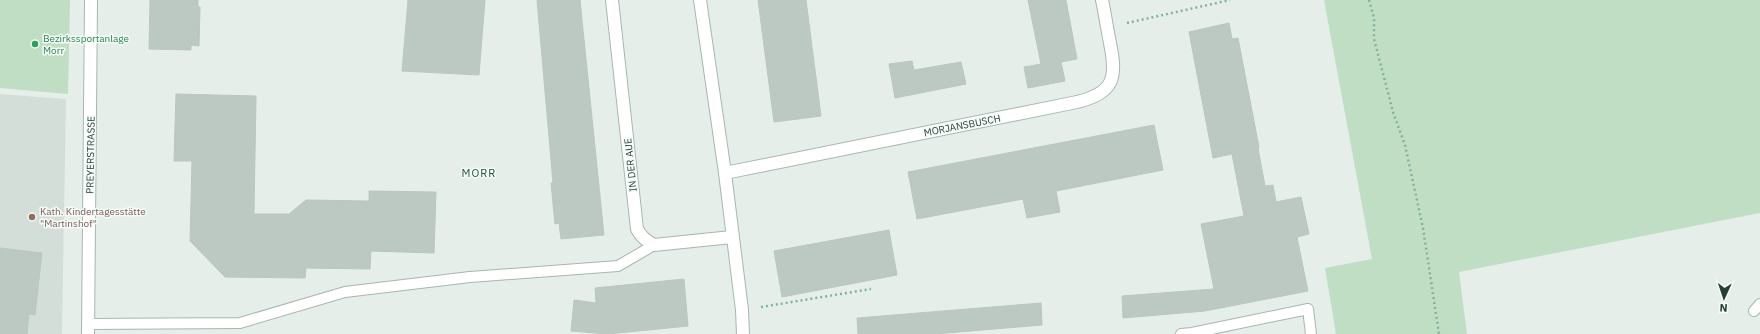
<svg xmlns="http://www.w3.org/2000/svg" width="1760" height="334" font-family="'IBM Plex Sans',sans-serif">
  <rect width="100%" height="100%" fill="#e6eee9"/>
  <polygon fill="#d4ded8" points="0,94 66,99 62,334 0,334"/>
  <g fill="#bfdec4">
    <polygon points="0,0 70,0 68,94 0,88"/>
    <polygon points="1324,0 1760,0 1760,213 1459,272 1467,334 1336,334 1325,268 1372,259"/>
  </g>
  <g fill="#bbc9c2" stroke="#b8c8c0">
    <polygon points="150,0 198,0 198,7 200,7 199,46 191,45 191,50 149,49"/>
    <polygon points="408,0 485,0 479,75 402,71"/>
    <polygon points="537,0 580,0 604,235 561,239 559,223 555,224 551,183 553,183"/>
    <polygon points="758,0 806,0 821,116 774,122"/>
    <polygon points="1028,0 1066,0 1077,59 1061,62 1065,81 1028,88 1024,67 1041,64"/>
    <polygon points="1229,23 1232,39 1238,38 1259,147 1258,148 1265,186 1273,185 1276,202 1301,197 1309,234 1297,237 1308,291 1205,311 1123,318 1122,296 1214,289 1201,224 1244,216 1232,154 1213,158 1189,32"/>
    <polygon points="912,61 914,70 961,62 966,84 895,98 889,64"/>
    <polygon points="176,94 256,96 254,214 289,214 306,200 369,201 369,191 436,192 434,253 371,251 370,269 306,268 305,278 225,277 190,241 192,161 174,161"/>
    <polygon points="1154,125 1163,170 1056,191 1060,212 1027,218 1023,199 917,219 908,172"/>
    <polygon points="889,230 897,275 782,297 774,251"/>
    <polygon points="0,248 42,253 35,315 29,314 27,334 0,334"/>
    <polygon points="684,279 688,326 608,334 571,331 574,300 596,303 595,288"/>
    <polygon points="1041,303 1042,325 935,334 858,334 857,318"/>
  </g>
  <g fill="none" stroke-linecap="round" stroke-linejoin="round">
    <g stroke="#a8b6b0" stroke-width="12">
      <g id="service">
        <polyline points="1754,311 1760,304"/>
        <polyline points="88,324 240,323 345,292 470,277 618,266 654,245"/>
        <polyline points="1181,334 1192,333 1308,309 1311,334"/>
      </g>
    </g>
    <g stroke="#a8b6b0" stroke-width="14">
      <g id="minor">
        <path d="M612,0L637,229C641,237 646,241 654,245L732,237"/>
        <polyline points="700,0 725,173 742,310 743,334"/>
        <path d="M725,173L1077,102C1115,93 1117,77 1110,43C1107,28 1105,14 1102,0"/>
      </g>
    </g>
    <g stroke="#a8b6b0" stroke-width="14">
      <polyline id="tertiary" points="88,334 91,0"/>
    </g>
    <g stroke="#87b19f" stroke-width="2.5" stroke-dasharray="2 3" stroke-linecap="butt">
      <polyline points="1369,0 1374,18 1374,39 1393,112 1405,145 1423,228 1439,334"/>
      <polyline points="1127,23 1230,0"/>
      <polyline points="761,307 871,289"/>
    </g>
    <use href="#service" stroke="#fff" stroke-width="10"/>
    <use href="#minor" stroke="#fff" stroke-width="12"/>
    <use href="#tertiary" stroke="#fff" stroke-width="12"/>
  </g>
  <circle fill="#2e9e5b" stroke="#f6faf8" stroke-width="1.5" cx="35" cy="44" r="4"/>
  <circle fill="#8d6e63" stroke="#f6faf8" stroke-width="1.5" cx="32" cy="217" r="4"/>
  <g text-anchor="middle" stroke-width="3" stroke-linejoin="round" paint-order="stroke">
    <g font-size="10" fill="#27864d" stroke="#f6faf8" text-anchor="start">
      <text x="43" y="42">Bezirkssportanlage<tspan x="43" dy="12">Morr</tspan></text>
    </g>
    <g font-size="10" fill="#254036" stroke="#f6faf8">
      <text transform="translate(962 125) rotate(-11)" y="4">MORJANSBUSCH</text>
      <text transform="translate(90 155) rotate(-89)" y="4">PREYERSTRASSE</text>
      <text transform="translate(630 165) rotate(-96)" y="4">IN DER AUE</text>
    </g>
    <g font-size="10" fill="#785e54" stroke="#f6faf8" text-anchor="start">
      <text x="40" y="215">Kath. Kindertagesstätte<tspan x="40" dy="12">"Martinshof"</tspan></text>
    </g>
    <g font-size="11" letter-spacing="1" fill="#215241" stroke="#f6faf8">
      <text x="479" y="177">MORR</text>
    </g>
  </g>
  <g transform="translate(1724 298) rotate(183)" stroke="#f6faf8" stroke-width="3" paint-order="stroke">
  <path d="M0-3L7 15L0 10L-7 15Z" fill="#254036"/>
  <text y="-6" font-size="11" font-weight="bold" text-anchor="middle" fill="#254036">N</text>
  </g>
</svg>
